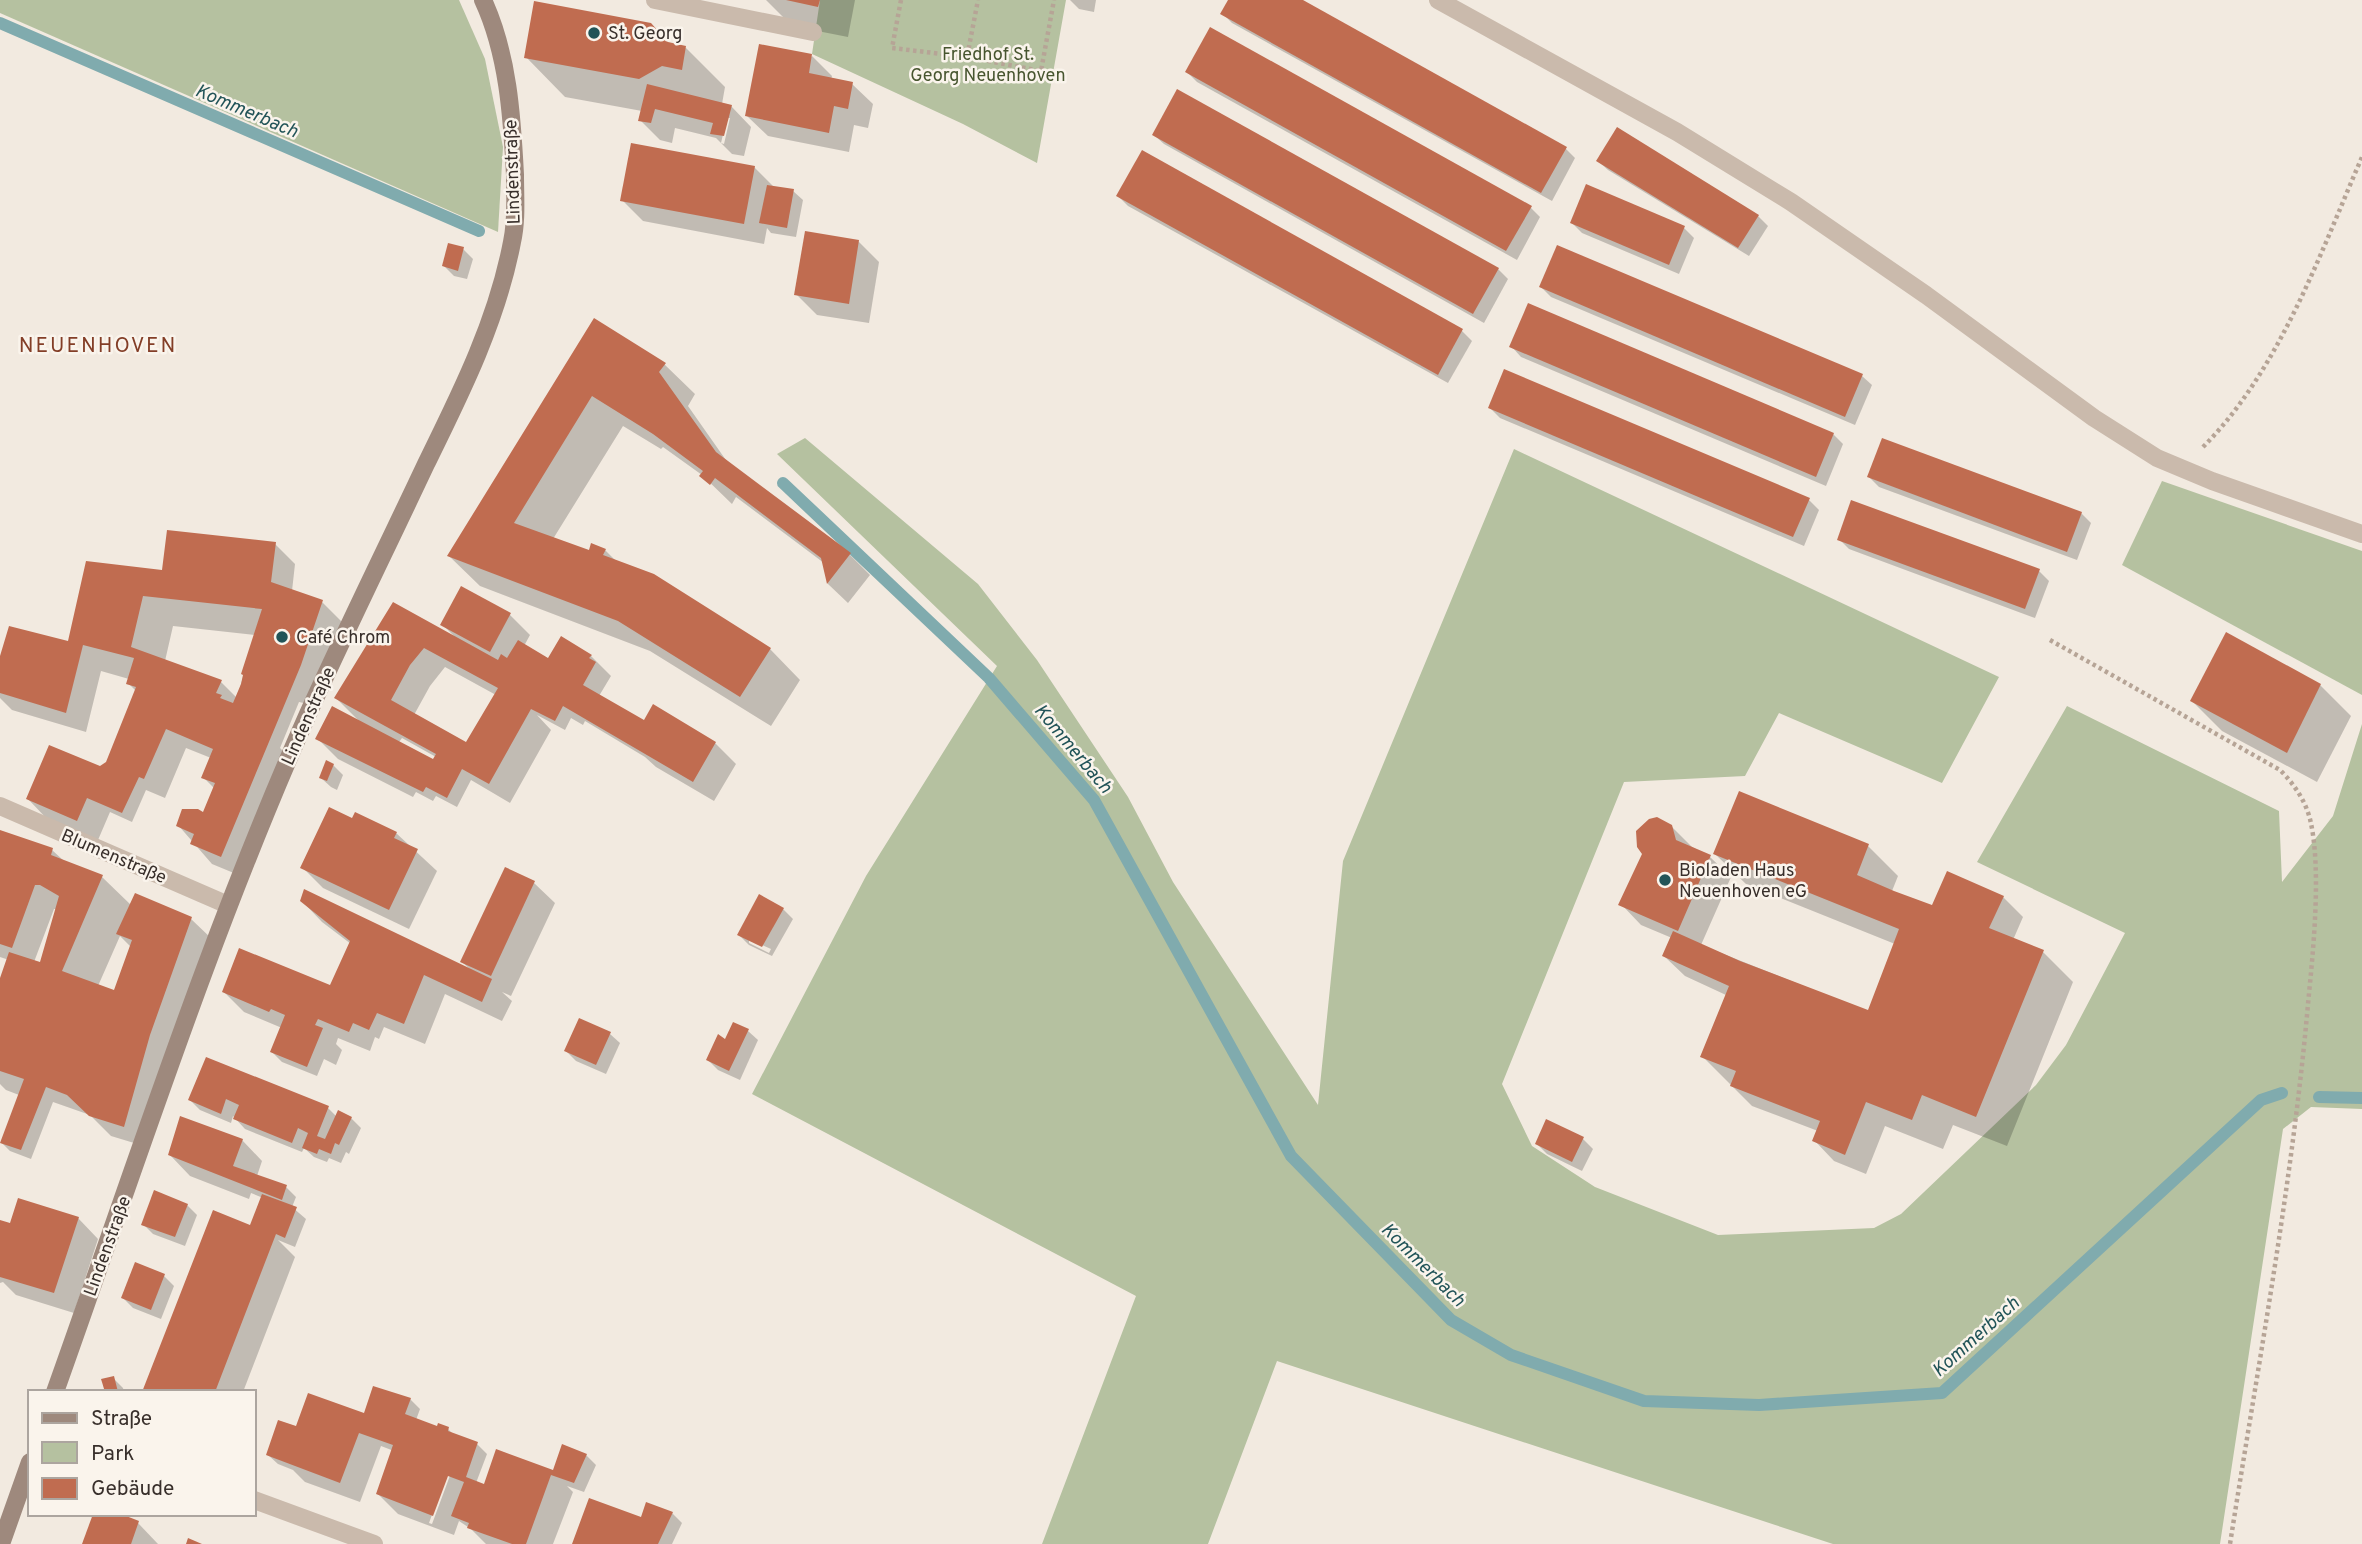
<svg xmlns="http://www.w3.org/2000/svg" width="2362" height="1544" font-family="Overpass,sans-serif">
  <rect width="100%" height="100%" fill="#f2eae0"/>
  <g fill="#b5c1a0">
    <polygon points="0,0 459,0 485,59 503,147 498,232 0,13"/>
    <polygon points="820,0 1066,0 1037,163 963,124 812,54"/>
    <polygon points="805,438 978,584 1037,660 1128,797 1173,882 1318,1105 1343,861 1514,449 1999,677 1942,783 1779,713 1745,776 1624,782 1502,1084 1532,1146 1595,1187 1718,1235 1874,1228 1901,1214 2036,1085 2066,1045 2125,933 1977,862 2067,706 2279,811 2282,882 2333,816 2362,724 2362,1109 2311,1107 2283,1129 2220,1544 1833,1544 1277,1361 1208,1544 1042,1544 1136,1296 752,1094 866,876 997,666 777,454"/>
    <polygon points="2162,481 2362,551 2362,695 2122,565"/>
  </g>
  <g fill="#0003" fill-rule="evenodd">
    <polygon points="766,0 855,0 848,37 792,26"/>
    <polygon points="1070,0 1096,0 1094,12 1079,9"/>
    <polygon points="1230,0 1299,0 1566,149 1575,158 1552,201 1232,23 1222,13"/>
    <path d="M669,44L686,48L725,87L722,104L731,106L751,127L744,156L732,154L716,138L675,128L672,143L660,140L640,120L642,111L565,97L526,57ZM727,118H730L724,144L721,143Z"/>
    <polygon points="812,56 832,76 831,80 852,84 873,104 868,128 854,125 849,152 768,136 747,116"/>
    <polygon points="1187,72 1530,207 1540,217 1517,260 1197,82"/>
    <polygon points="1154,135 1498,269 1508,279 1484,323 1164,144"/>
    <polygon points="1598,161 1758,216 1768,226 1749,256 1608,170"/>
    <polygon points="754,167 775,188 793,191 803,200 796,237 771,233 767,228 764,244 643,221 622,200"/>
    <polygon points="1118,196 1462,331 1472,341 1448,383 1128,206"/>
    <polygon points="1572,223 1684,228 1694,238 1679,274 1582,233"/>
    <polygon points="858,241 879,262 869,323 817,315 796,294"/>
    <polygon points="463,249 473,259 467,279 454,276 444,266"/>
    <polygon points="1541,287 1862,376 1872,385 1855,425 1551,297"/>
    <polygon points="594,320 664,364 695,394 688,406 728,463 849,554 870,575 848,603 828,584 824,563 736,497 732,504 702,475 663,447 661,449 623,426 553,539 590,552 605,550 617,562 770,649 800,680 771,726 650,651 480,586 449,556"/>
    <polygon points="1512,347 1833,434 1843,444 1826,486 1521,357"/>
    <polygon points="1490,408 1809,500 1819,510 1804,546 1500,418"/>
    <polygon points="1869,477 2081,513 2091,523 2077,560 1879,487"/>
    <polygon points="1839,539 2039,571 2049,581 2035,618 1849,549"/>
    <path d="M275,544L295,564L292,591L322,602L342,622L313,705L299,702L280,748L291,759L241,876L212,864L178,825L204,814L215,789L203,777L211,758L186,748L165,798L146,790L132,822L110,812L98,840L48,820L28,799L101,768L107,763L136,691L128,683L129,679L101,671L86,732L12,710L0,698V662L74,645L167,572ZM173,626L255,635L237,698L221,682L165,661Z"/>
    <path d="M510,615L530,635L524,646L549,660L591,656L611,676L599,696L644,723L715,743L736,764L714,801L656,767L645,757L585,721L583,725L571,718L565,730L537,715L551,730L510,803L471,780L457,807L436,796L433,801L416,792L413,797L338,759L317,738L359,721L336,698L379,626L454,636L442,624ZM445,667L496,695L467,744L414,715L430,686ZM402,738L436,757L434,762L399,742Z"/>
    <polygon points="2320,685 2351,716 2317,782 2222,731 2192,701"/>
    <polygon points="333,765 343,775 337,790 331,787 321,778"/>
    <polygon points="353,820 396,833 437,871 409,929 323,888 302,867"/>
    <polygon points="1671,826 1692,847 1710,857 1731,877 1701,945 1869,1012 1895,944 1746,884 1715,854 1868,846 1898,876 1892,891 1933,908 2003,897 2023,917 2013,940 2043,952 2073,982 2007,1146 1953,1125 1943,1149 1885,1126 1866,1174 1834,1161 1814,1140 1818,1131 1752,1106 1702,1056 1726,995 1685,976 1664,956 1672,938 1641,925 1621,904"/>
    <path d="M0,832L52,850L64,861L102,877L131,905L136,895L191,919L212,939L144,1146L111,1136L90,1115L53,1102L31,1159L10,1151L1,1142L19,1095L6,1090L0,1084V983L9,960L0,957ZM54,909H57L41,965L34,962ZM120,936L131,947L115,992L98,986Z"/>
    <polygon points="534,883 555,903 511,996 502,992 512,1001 502,1021 445,994 425,1044 384,1027 379,1039 375,1037 370,1051 338,1038 336,1044 342,1050 336,1065 324,1059 317,1076 282,1062 272,1052 282,1028 244,1012 224,992 331,987 351,944 322,922 302,901 472,971 462,962"/>
    <path d="M783,909L793,919L772,956L749,945L739,935ZM749,939L771,949L769,953L749,943Z"/>
    <polygon points="748,1031 758,1040 740,1080 718,1070 708,1060 726,1041"/>
    <polygon points="610,1034 620,1043 606,1074 576,1061 566,1051"/>
    <polygon points="207,1059 328,1108 337,1117 351,1118 361,1128 349,1154 346,1152 341,1163 329,1158 327,1162 314,1157 304,1148 302,1152 245,1129 233,1116 231,1123 200,1110 190,1100"/>
    <polygon points="1547,1121 1583,1139 1593,1149 1582,1171 1547,1154 1537,1144"/>
    <polygon points="242,1140 262,1161 257,1176 286,1187 296,1197 292,1207 306,1219 295,1247 278,1240 295,1257 243,1392 144,1392 258,1230 263,1198 251,1193 249,1199 190,1176 170,1155"/>
    <polygon points="187,1205 197,1215 185,1246 153,1234 143,1224"/>
    <polygon points="78,1218 98,1239 74,1313 16,1295 3,1282 0,1283 0,1222 9,1225"/>
    <polygon points="164,1276 174,1286 161,1319 133,1308 123,1298"/>
    <polygon points="113,1378 123,1388 124,1392 106,1392"/>
    <path d="M410,1399L420,1409L416,1420L438,1429H448L454,1435L477,1444L487,1454L476,1483L483,1485L554,1472L586,1455L596,1465L584,1492L567,1486L573,1492L553,1544H486L471,1529L459,1521L454,1535L398,1514L378,1494L394,1451L381,1446L360,1502L305,1482L293,1470L278,1464L268,1455L297,1429L366,1416ZM457,1446H461L432,1524L429,1523Z"/>
    <polygon points="672,1513 682,1523 672,1544 574,1544 642,1519"/>
    <polygon points="138,1523 158,1544 84,1544"/>
  </g>
  <g fill="none" stroke-linecap="round" stroke-linejoin="round">
    <g stroke="#80abae" stroke-width="12">
      <polyline points="0,23 479,231"/>
      <polyline points="783,483 989,678 1094,800 1291,1156 1451,1320 1511,1355 1644,1401 1759,1405 1942,1393 2261,1100 2282,1093"/>
      <polyline points="2319,1097 2362,1098"/>
    </g>
  </g>
  <g fill="#c06c50" fill-rule="evenodd">
    <polygon points="786,0 820,0 818,7"/>
    <polygon points="1228,0 1303,0 1567,147 1541,193 1220,14"/>
    <polygon points="534,1 651,23 668,42 686,46 682,70 662,66 639,79 524,58"/>
    <polygon points="1210,27 1532,206 1506,251 1185,72"/>
    <polygon points="759,44 812,54 809,73 853,82 848,109 834,106 829,133 745,116"/>
    <polygon points="647,84 732,105 724,136 710,134 713,123 655,109 651,123 638,121"/>
    <polygon points="1177,89 1499,268 1473,314 1152,135"/>
    <polygon points="1617,127 1759,215 1738,248 1596,161"/>
    <polygon points="631,143 755,166 744,224 620,201"/>
    <polygon points="1142,150 1463,329 1438,375 1116,196"/>
    <polygon points="1586,184 1685,226 1669,265 1570,223"/>
    <polygon points="767,185 794,189 787,228 759,223"/>
    <polygon points="805,231 859,240 849,304 794,295"/>
    <polygon points="448,243 464,247 458,271 442,266"/>
    <polygon points="1557,245 1863,374 1845,417 1539,287"/>
    <polygon points="1528,303 1834,433 1816,477 1509,347"/>
    <polygon points="594,318 666,363 659,372 716,452 851,553 827,584 821,558 715,478 710,485 699,476 703,471 653,434 592,396 514,523 589,550 591,543 606,549 603,555 654,574 771,648 740,697 618,621 447,556"/>
    <polygon points="1504,369 1810,498 1793,537 1488,408"/>
    <polygon points="1882,438 2082,512 2067,552 1867,477"/>
    <polygon points="1851,500 2040,569 2025,609 1837,540"/>
    <path d="M167,530L276,542L271,582L323,600L301,665L221,857L190,844L194,834L176,826L182,809H198L203,812L215,783L201,778L213,749L166,729L144,779L139,777L122,813L87,798L77,821L26,799L49,745L100,766L106,762L136,687L126,684L134,658L83,645L66,713L0,693V656L9,626L68,641L86,561L162,570ZM143,596L262,609L241,674L243,675L241,684L233,703L220,698L222,695L216,693L222,680L131,647Z"/>
    <polygon points="461,586 511,613 490,652 440,625"/>
    <path d="M393,602L498,660L501,654L507,658L518,640L548,658L561,636L592,655L589,658L596,662L583,685L644,720L653,704L716,742L693,782L563,706L555,721L531,709L489,784L462,769L447,798L426,787L423,792L315,739L332,706L433,759L436,754L334,698ZM424,648L498,688L466,742L391,700L410,665Z"/>
    <polygon points="2226,632 2321,684 2287,753 2190,701"/>
    <polygon points="326,760 334,764 327,781 319,778"/>
    <polygon points="1739,791 1869,844 1857,875 1894,891 1932,905 1947,871 2004,896 1989,928 2044,950 1976,1117 1922,1095 1912,1120 1866,1102 1845,1155 1812,1141 1820,1121 1730,1086 1736,1071 1700,1057 1729,986 1662,956 1673,931 1740,961 1868,1010 1899,929 1713,854"/>
    <polygon points="329,807 352,818 355,812 397,832 394,838 418,849 389,910 300,868"/>
    <polygon points="1657,817 1672,825 1676,840 1711,855 1678,931 1618,905 1642,854 1637,847 1636,831 1649,819"/>
    <polygon points="0,830 53,848 51,855 103,875 62,971 114,990 132,940 116,934 135,893 192,917 150,1035 124,1127 89,1116 67,1095 46,1087 21,1150 0,1143 24,1079 0,1071 0,978 9,952 40,962 59,896 40,885 35,885 12,948 0,944"/>
    <polygon points="505,867 535,881 491,976 460,962"/>
    <polygon points="304,889 492,979 482,1002 424,975 404,1024 377,1013 369,1030 353,1023 349,1032 318,1019 315,1025 323,1028 307,1067 270,1052 285,1015 271,1009 269,1012 222,992 239,948 330,985 350,941 300,901"/>
    <polygon points="759,894 784,908 762,947 737,935"/>
    <polygon points="579,1018 611,1032 596,1065 564,1051"/>
    <polygon points="733,1022 749,1029 729,1071 706,1060 718,1034 725,1039"/>
    <polygon points="206,1057 329,1106 317,1136 325,1139 338,1110 352,1117 339,1145 335,1143 331,1154 319,1149 317,1154 302,1148 308,1133 298,1128 292,1143 233,1119 239,1105 226,1099 221,1114 188,1100"/>
    <polygon points="180,1116 243,1139 233,1166 287,1185 282,1200 168,1155"/>
    <polygon points="1546,1119 1584,1137 1572,1162 1535,1144"/>
    <polygon points="154,1190 188,1204 175,1237 141,1225"/>
    <polygon points="262,1194 297,1207 285,1238 276,1234 215,1392 142,1392 213,1210 250,1225"/>
    <polygon points="18,1198 79,1217 54,1293 0,1277 0,1220 10,1223"/>
    <polygon points="135,1262 165,1274 151,1310 121,1298"/>
    <polygon points="114,1376 118,1392 105,1392 101,1379"/>
    <polygon points="373,1386 411,1398 405,1414 437,1426 438,1423 449,1427 448,1431 478,1442 466,1477 484,1484 496,1449 553,1470 562,1444 587,1454 574,1483 551,1475 526,1544 512,1544 467,1528 469,1523 451,1516 464,1482 448,1476 433,1516 376,1494 393,1445 359,1433 340,1483 266,1455 278,1420 296,1426 308,1393 364,1413"/>
    <polygon points="589,1498 641,1517 646,1502 673,1512 658,1544 572,1544"/>
    <polygon points="93,1514 121,1514 139,1521 131,1544 82,1544"/>
    <polygon points="188,1538 202,1544 186,1544"/>
  </g>
  <g fill="none" stroke-linecap="round" stroke-linejoin="round">
    <g stroke="#b6a496" stroke-width="4.5" stroke-dasharray="3.5 3.5" stroke-linecap="butt">
      <polyline points="901,0 892,48 967,57 978,0"/>
      <polyline points="967,57 1041,71 1054,0"/>
      <path d="M2203,447C2279,371 2320,254 2362,157"/>
      <path d="M2050,640L2280,770C2294,784 2305,800 2310,819C2322,869 2313,952 2308,1004C2292,1185 2258,1365 2230,1544"/>
    </g>
    <g stroke="#cabaac" stroke-width="18">
      <polyline points="655,0 813,32"/>
      <polyline points="1438,0 1677,132 1791,202 1926,295 2094,418 2157,458 2212,481 2362,534"/>
      <polyline points="0,806 228,905"/>
      <polyline points="254,1500 374,1544"/>
    </g>
    <g stroke="#9e897d" stroke-width="18">
      <path d="M55,1392C136,1165 210,934 308,714C346,630 387,547 426,464C461,393 497,321 512,242C517,220 515,198 515,175C512,116 508,54 483,0"/>
      <polyline points="1,1544 30,1462"/>
    </g>
  </g>
  <g fill="#225458" stroke="#faf4ec" stroke-width="2.5">
    <circle cx="594" cy="33" r="7"/>
    <circle cx="282" cy="637" r="7"/>
    <circle cx="1665" cy="880" r="7"/>
  </g>
  <g text-anchor="middle" stroke-width="5" stroke-linejoin="round" paint-order="stroke">
    <g font-size="18" fill="#382f2b" stroke="#faf4ec" text-anchor="start">
      <text x="608" y="39">St. Georg</text>
      <text x="296" y="643">Café Chrom</text>
      <text x="1679" y="876">Bioladen Haus<tspan x="1679" dy="21">Neuenhoven eG</tspan></text>
    </g>
    <g font-size="18" fill="#47552f" stroke="#faf4ec">
      <text x="988" y="60">Friedhof St.<tspan x="988" dy="21">Georg Neuenhoven</tspan></text>
    </g>
    <g font-size="18" fill="#382f2b" stroke="#faf4ec">
      <text transform="translate(512 172) rotate(-92)" y="6">Lindenstraße</text>
      <text transform="translate(308 716) rotate(-66)" y="6">Lindenstraße</text>
      <text transform="translate(114 856) rotate(23)" y="6">Blumenstraße</text>
      <text transform="translate(107 1246) rotate(-70)" y="6">Lindenstraße</text>
    </g>
    <g font-size="19" font-style="italic" fill="#225458" stroke="#faf4ec">
      <text transform="translate(247 110) rotate(23)" y="7">Kommerbach</text>
      <text transform="translate(1074 748) rotate(50)" y="7">Kommerbach</text>
      <text transform="translate(1424 1264) rotate(45)" y="7">Kommerbach</text>
      <text transform="translate(1975 1336) rotate(-42)" y="7">Kommerbach</text>
    </g>
    <g font-size="21" letter-spacing="2" fill="#833e27" stroke="#faf4ec">
      <text x="98" y="352">NEUENHOVEN</text>
    </g>
  </g>
  <rect x="28" y="1390" width="228" height="126" fill="#faf4ec" stroke="#aca59f" stroke-width="2"/>
  <rect x="42" y="1413" width="35" height="10" fill="#9e897d" stroke="#aca59f" stroke-width="2"/>
  <text x="91" y="1425" font-size="21" fill="#382f2b">Straße</text>
  <rect x="42" y="1442" width="35" height="21" fill="#b5c1a0" stroke="#aca59f" stroke-width="2"/>
  <text x="91" y="1460" font-size="21" fill="#382f2b">Park</text>
  <rect x="42" y="1478" width="35" height="21" fill="#c06c50" stroke="#aca59f" stroke-width="2"/>
  <text x="91" y="1495" font-size="21" fill="#382f2b">Gebäude</text>
</svg>
